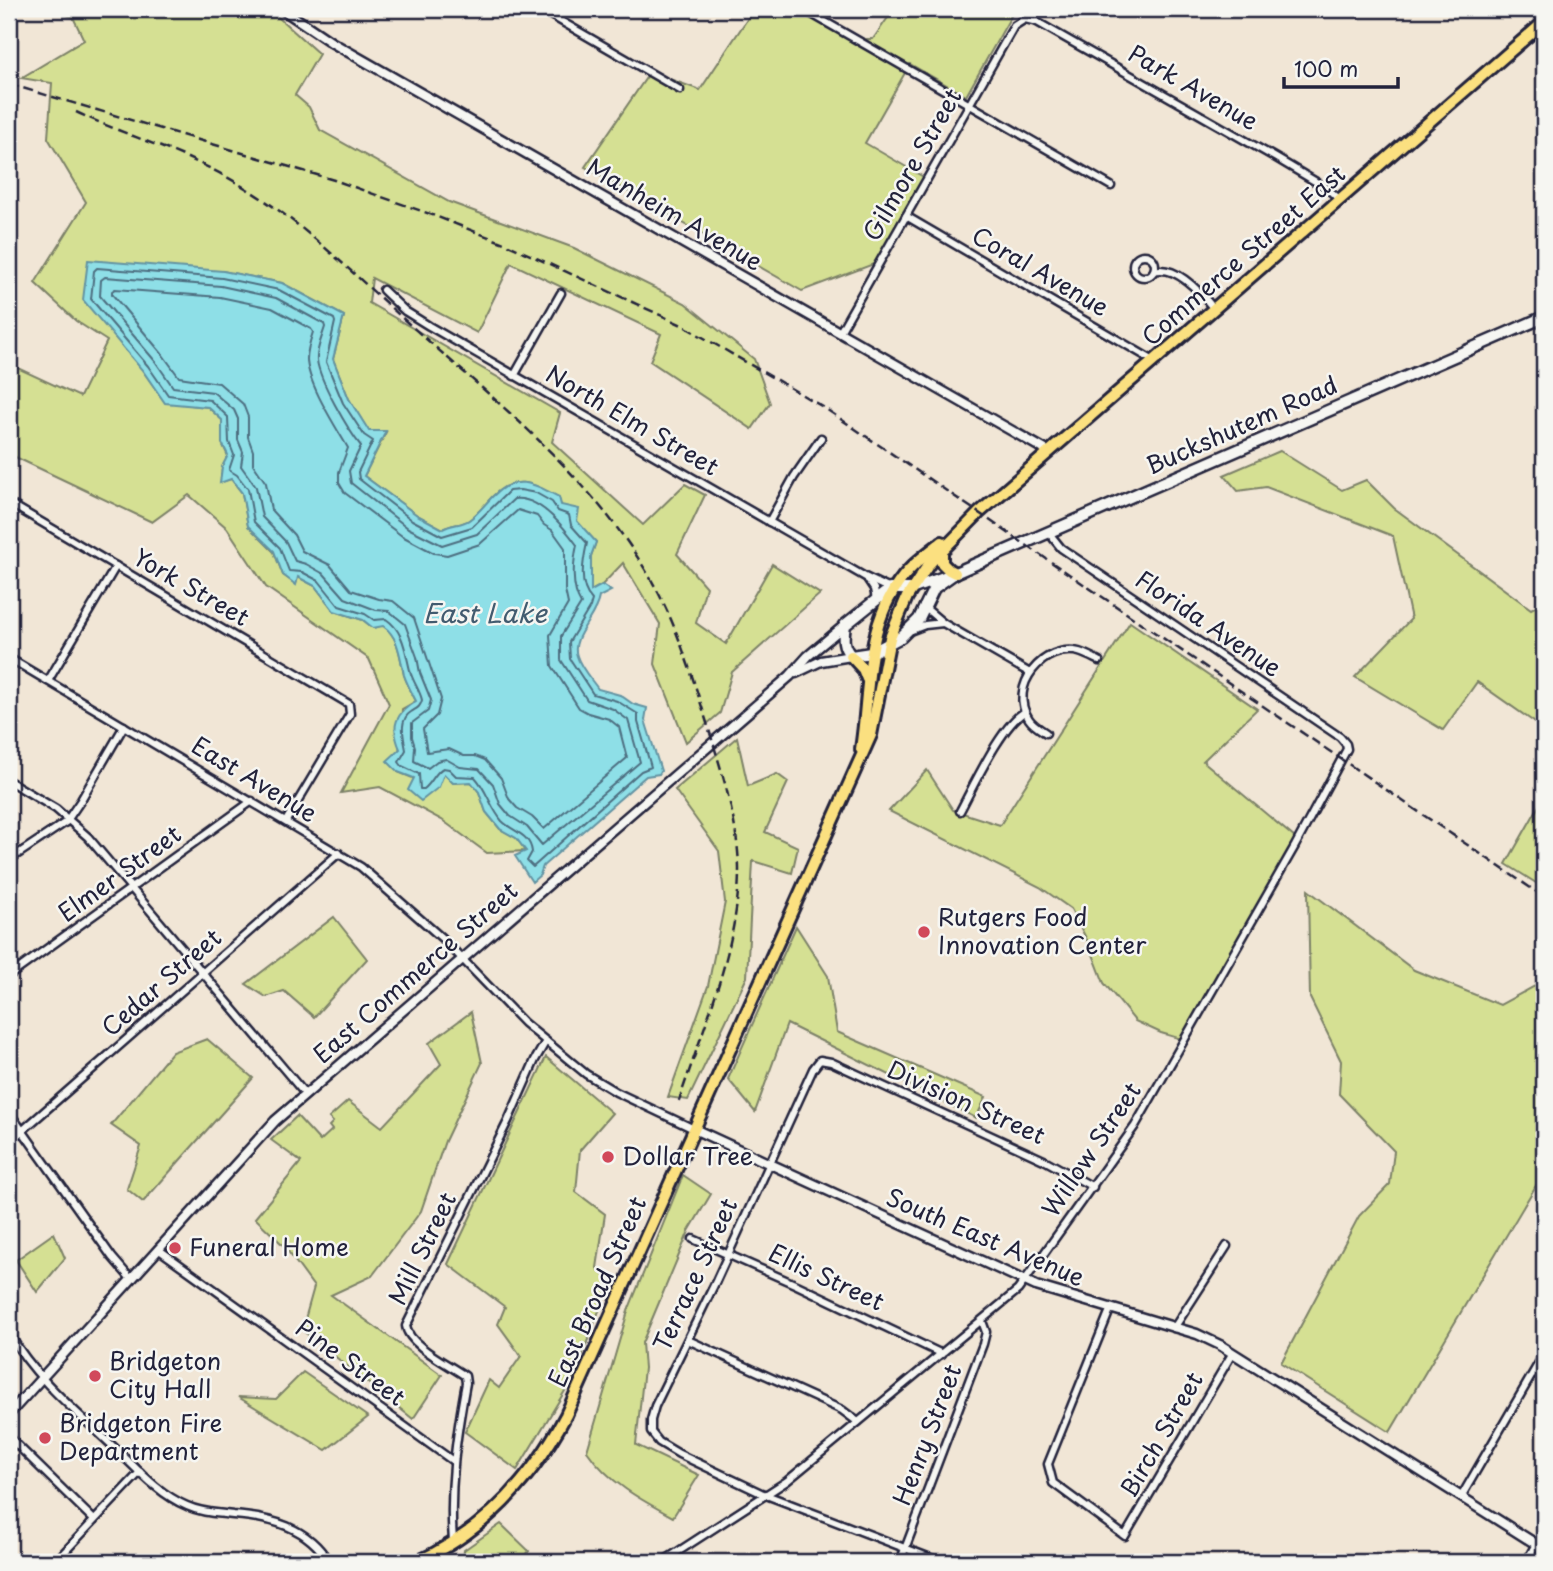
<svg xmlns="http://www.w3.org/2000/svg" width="1553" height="1571" font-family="'Playpen Sans',sans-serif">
  <rect width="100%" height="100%" fill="#f1e6d6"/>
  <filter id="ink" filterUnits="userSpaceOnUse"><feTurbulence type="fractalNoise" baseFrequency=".0143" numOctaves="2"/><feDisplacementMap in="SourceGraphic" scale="14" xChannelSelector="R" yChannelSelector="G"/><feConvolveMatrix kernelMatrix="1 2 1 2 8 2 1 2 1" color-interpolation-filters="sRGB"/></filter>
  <g filter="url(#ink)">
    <g fill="#d5e093" stroke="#7c8167" stroke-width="2">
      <path d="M49,9H107L113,12L115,9H269L319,54L295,95L309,107L320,130L449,202L574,248L685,303L754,359L770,403L752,429L650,361L661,334L511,263L477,333L372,278L369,303L560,413L552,442L643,525L685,484L705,495L677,554L706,587L696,623L726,644L772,564L820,594L732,672L720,713L686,742L655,664L660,624L623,563L602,585L591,591V556L596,542L561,505L558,497C533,484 516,473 493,496C485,504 478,514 469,520C462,525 451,524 443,529L417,515L364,476L386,432H369L349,399L333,359L344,316L282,283L223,271L143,371L165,402L208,407L222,420V443L228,456L222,467L221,482L231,479L242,493L248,526L274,552L283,575L296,584L298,577L315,586L334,611L363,620L373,628L383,625C399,637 400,657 404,675C407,684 412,693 416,701L402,709L398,772L415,779L444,773L453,783L471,782L479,792L486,812L500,829L516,838L526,851L487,853L442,820L380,787L341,793L389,704L369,659L266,587L227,528L189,495L152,522L9,454V364L80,397L107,341L76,321L35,283L86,202L48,138L52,83L21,78L84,40L73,17Z"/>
      <polygon points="754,9 801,9 852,39 873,39 894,9 1015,9 966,96 910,64 865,143 927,179 879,262 802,291 585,167 650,72 700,90"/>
      <polygon points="1280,451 1342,490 1366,480 1394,508 1531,609 1544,602 1544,729 1477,682 1443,730 1355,677 1411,619 1393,536 1266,487 1238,491 1224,475"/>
      <polygon points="1130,622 1257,709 1203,761 1295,838 1185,1040 1161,1033 1135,1021 1104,983 1089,944 1071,909 1040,887 889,811 927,770 953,810 1000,825"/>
      <polygon points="737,737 748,786 777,774 788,782 765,832 798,847 792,873 753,861 747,977 688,1100 668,1097 708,986 725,902 719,851 675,790"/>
      <polygon points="1544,797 1544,888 1506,864"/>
      <polygon points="1308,890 1414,970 1500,1005 1544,981 1544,1172 1390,1432 1281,1363 1359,1216 1390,1184 1394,1151 1339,1094 1341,1061 1310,998"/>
      <polygon points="334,917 367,959 314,1017 284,991 266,997 246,984"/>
      <polygon points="796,926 828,976 837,1032 986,1097 976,1118 787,1024 755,1112 728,1079"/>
      <polygon points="471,1012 482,1063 445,1141 421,1211 372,1276 331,1295 442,1375 413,1419 302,1330 314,1287 284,1246 255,1218 301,1162 271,1140 297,1116 320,1141 332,1130 329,1126 333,1122 329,1118 348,1101 382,1127 441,1064 429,1043"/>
      <polygon points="207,1039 253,1078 143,1202 127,1189 141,1146 111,1125 172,1052"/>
      <polygon points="546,1057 612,1113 580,1150 576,1192 605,1214 597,1268 610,1282 574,1376 517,1470 465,1432 489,1380 499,1388 521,1356 498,1324 505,1307 448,1264"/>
      <path d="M683,1175L711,1194L689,1231L642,1343L644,1368L636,1445L699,1475L673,1517C641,1500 608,1482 587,1451L628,1311Z"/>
      <polygon points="54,1233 65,1258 37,1292 16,1260"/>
      <polygon points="303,1372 368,1417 326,1450 238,1397 276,1399"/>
      <polygon points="501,1524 529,1551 521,1562 463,1562 464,1550"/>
    </g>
    <path fill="#8edfe7" stroke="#6393a2" stroke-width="2" d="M88,260L223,271L282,283L344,316L333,359L349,399L369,431H386L364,476L417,515L443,529C451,524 462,525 469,520C478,514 485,504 493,496C516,473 534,484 559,497L561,505L579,509L577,521L596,542L591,556V591L602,585L611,591L599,597C596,618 570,637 577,656C580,667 591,679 598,689L620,695L633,704L647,708L645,720L661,771L659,774L646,776L543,866L540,875L532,882L515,856L526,851L516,838L500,829L486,812L479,792L471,782L453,783L444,774L439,787L421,801L408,790L414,778L398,772L387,761L400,749C390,726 396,713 416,701C412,693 407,684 404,675C400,657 399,637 383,626L373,628L363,620L334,611L315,586L298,577L296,585L283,575L274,551L248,526L242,493L231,479L220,483L222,467L228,455L222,443V420L208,407L165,403L143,371L83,300Z"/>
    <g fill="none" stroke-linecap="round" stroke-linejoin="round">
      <g stroke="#4d6e80" stroke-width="2">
        <path d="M97,268L222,278L279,290L334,319L335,322L326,362L343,403L364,435L373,441L358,472L359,479L412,520L442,536L472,527L509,491L520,490L536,493L552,502L558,511L569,515L571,525L587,543C583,561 578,586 592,600L590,607L569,642L570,659L593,694L617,701L638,714V722L651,767L641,771L533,867L527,861L532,852C530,834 513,832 502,821C490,807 487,790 475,777L456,776L449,769L443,768C435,772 432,783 424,789H420L419,774L402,766L399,762L406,750C404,738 398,720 411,712C417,708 420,708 422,700C420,691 414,683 411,674C405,653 405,632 386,619L374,620L365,614L339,606L319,581L302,572L289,571L280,548L254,522L248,489L237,475L229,470L234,455L229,442L228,417L210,400L168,395L148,366L91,299L94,271Z"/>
        <path d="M105,277L221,286L276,298L324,324L325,327C322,337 316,350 317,360C319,380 348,430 361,446L349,471L351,483L408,528L442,545L477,534L514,499C539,496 564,527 577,545C573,563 571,588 581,604L561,636V660L587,700L613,709L628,720L640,762L542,845L527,827L510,816L500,804L493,784L479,769L460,767L446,759L437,761L428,768L414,761L415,747L412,737V723L428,711L431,700L420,673L417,657L405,624L389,611L376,610L345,598L324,574L306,564L295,561L286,542L262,517L256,487L241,466L243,452L238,440V419L234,410L213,392L173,387L155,361L100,296L101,280Z"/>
        <path d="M115,289L220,297L272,308L311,329L313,332C310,341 307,350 307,359C307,383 336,427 348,448L339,472V483L345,493L402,536L434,553L447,555L480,544L518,510L537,516L544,525L552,530L565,548V590L568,604L550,635L552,666L579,708L588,713L609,719L619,727L627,758L544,829L532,817L517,808L509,799L501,778L485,760L475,756H464L449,749L427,752L423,729L437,715L441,699L414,618L393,601L379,599L351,590L330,565L302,551L294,535L271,510L266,483L253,464V451L248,437V417L243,404L219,383L179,377L163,355L112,294V291Z"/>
      </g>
      <g stroke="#22223b" stroke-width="11">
        <g id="minor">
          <polyline points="540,9 680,90"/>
          <polyline points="803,9 1111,186"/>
          <polyline points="906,216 1154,361"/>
          <circle cx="1144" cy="266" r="11"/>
          <path d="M1154,271C1176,264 1202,294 1214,309"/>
          <polyline points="383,290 405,311 429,326 867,578 890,589"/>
          <polyline points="840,332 1014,26 1025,19 1037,22 1276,158 1328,189 1340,200"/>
          <polyline points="514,376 561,293"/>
          <polyline points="9,503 349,704 350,714 286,821"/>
          <polyline points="769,522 794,477 821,438"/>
          <polyline points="868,580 874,589 876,600"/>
          <polyline points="923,606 943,623 1030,673"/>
          <polyline points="912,630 925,625 943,623"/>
          <polyline points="9,658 361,867 444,940 524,1023 586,1074 616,1092 694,1129"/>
          <polyline points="48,681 116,566"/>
          <path d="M1046,733C1040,729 1033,725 1029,719C1007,687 1044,643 1079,652C1086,654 1093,658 1099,661"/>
          <polyline points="9,781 56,809 88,837 306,1095"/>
          <path d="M960,811C973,787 1003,722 1025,712"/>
          <polyline points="9,860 66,822 81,800 124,726"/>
          <polyline points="9,976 252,801"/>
          <polyline points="9,1112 112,1257 131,1279"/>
          <polyline points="9,1141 22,1131 339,853"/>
          <polyline points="693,1239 797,1285 942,1354"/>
          <polyline points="158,1249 453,1461"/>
          <polyline points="1110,1310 1048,1464 1053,1483 1125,1536 1232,1354"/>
          <polyline points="1174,1328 1227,1246"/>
          <path d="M9,1333C36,1380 78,1413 117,1450C138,1470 159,1494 187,1506C202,1513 218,1513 233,1515C272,1518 308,1527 329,1562"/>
          <polyline points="688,1340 842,1410 858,1422"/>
          <polyline points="9,1437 94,1520"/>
          <polyline points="1461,1497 1544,1354"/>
          <path d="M453,1542C449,1487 456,1437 466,1383L465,1376C450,1365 408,1345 406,1326L508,1121L535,1060L546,1041"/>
          <polyline points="55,1562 140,1472"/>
          <polyline points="662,1562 787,1481 1018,1290 1135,1126 1295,846 1347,749 1346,744 1340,737 1061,548 1049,533"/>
          <polyline points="900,1562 983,1344 986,1332 982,1321"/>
          <polyline points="941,1562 761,1493 679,1454 659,1442 651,1432 651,1420 655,1406 716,1281 813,1069 820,1060 831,1062 1046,1161 1093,1187"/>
          <polyline points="1526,1562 1536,1544"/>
        </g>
      </g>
      <g stroke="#22223b" stroke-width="13">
        <g id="tertiary">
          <polyline points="282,9 331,42 1049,452"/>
          <polyline points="796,673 821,661 851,656"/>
          <polyline points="694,1129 1036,1286 1197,1334 1220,1345 1544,1549"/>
          <polyline points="9,1414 275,1121 790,676 808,656 845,625"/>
        </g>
      </g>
      <g stroke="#22223b" stroke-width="15">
        <path id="secondary" d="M955,573L934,588L919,619L901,637L871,653L851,656C842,646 843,638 845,625L890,589H911L955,573L1544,317"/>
      </g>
      <g stroke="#22223b" stroke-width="16">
        <g id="trunk">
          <polyline points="942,550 942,563 949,570 955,573"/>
          <polyline points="851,656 863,669 867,679"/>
          <path d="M861,749C871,687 863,620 909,570C919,559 931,551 942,542"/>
          <path d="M417,1562C483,1532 532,1479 566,1415L871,735L890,638L907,597L929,564L980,512L1544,22"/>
        </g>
      </g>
      <use href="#minor" stroke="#f6f6f2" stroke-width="6"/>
      <use href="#tertiary" stroke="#f6f6f2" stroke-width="8"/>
      <use href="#secondary" stroke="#f6f6f2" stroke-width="10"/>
      <use href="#trunk" stroke="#fbe080" stroke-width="10"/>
      <g stroke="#22223b" stroke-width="2.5" stroke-dasharray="10 5" stroke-linecap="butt">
        <polyline points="9,84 334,180 430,214 504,243 682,325 823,407 1544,897"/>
        <path d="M76,112C129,137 187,153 237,183C301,220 353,274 408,323C500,405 601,483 659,594C680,635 693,679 707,723C721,769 738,820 739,869C739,947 703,1027 679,1101"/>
      </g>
    </g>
  </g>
  <g fill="#d1495b" stroke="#f6f6f2" stroke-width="2.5">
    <circle cx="924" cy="932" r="7"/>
    <circle cx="608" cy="1157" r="7"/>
    <circle cx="175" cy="1248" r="7"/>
    <circle cx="95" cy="1376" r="7"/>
    <circle cx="45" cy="1438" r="7"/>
  </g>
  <g text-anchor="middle" stroke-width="5" stroke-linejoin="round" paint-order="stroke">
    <g font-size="24" fill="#22223b" stroke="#f6f6f2">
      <text transform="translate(1193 88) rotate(30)" y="8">Park Avenue</text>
      <text transform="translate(913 165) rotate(-60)" y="8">Gilmore Street</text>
      <text transform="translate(674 215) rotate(30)" y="8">Manheim Avenue</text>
      <text transform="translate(1244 256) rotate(-41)" y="8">Commerce Street East</text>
      <text transform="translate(1040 272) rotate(30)" y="8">Coral Avenue</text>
      <text transform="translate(632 421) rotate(30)" y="8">North Elm Street</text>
      <text transform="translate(1242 426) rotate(-24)" y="8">Buckshutem Road</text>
      <text transform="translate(191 588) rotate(30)" y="8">York Street</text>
      <text transform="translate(1208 624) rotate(34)" y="8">Florida Avenue</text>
      <text transform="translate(254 780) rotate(31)" y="8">East Avenue</text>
      <text transform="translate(120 874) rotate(-36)" y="8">Elmer Street</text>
      <text transform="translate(416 973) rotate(-41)" y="8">East Commerce Street</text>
      <text transform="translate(162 983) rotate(-41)" y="8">Cedar Street</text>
      <text transform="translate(966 1103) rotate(24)" y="8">Division Street</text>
      <text transform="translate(1092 1150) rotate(-56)" y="8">Willow Street</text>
      <text transform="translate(985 1238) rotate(23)" y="8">South East Avenue</text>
      <text transform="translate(423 1249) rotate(-64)" y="8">Mill Street</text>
      <text transform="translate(696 1275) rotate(-65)" y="8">Terrace Street</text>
      <text transform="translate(826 1278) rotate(25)" y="8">Ellis Street</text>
      <text transform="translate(598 1292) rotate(-66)" y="8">East Broad Street</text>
      <text transform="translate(350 1363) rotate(36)" y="8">Pine Street</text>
      <text transform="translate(928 1435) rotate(-69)" y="8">Henry Street</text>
      <text transform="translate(1162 1435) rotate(-60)" y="8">Birch Street</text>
    </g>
    <g font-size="24" fill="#22223b" stroke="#f6f6f2" text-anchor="start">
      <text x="938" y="926">Rutgers Food<tspan x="938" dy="28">Innovation Center</tspan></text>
      <text x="622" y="1165">Dollar Tree</text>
      <text x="189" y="1256">Funeral Home</text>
      <text x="109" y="1370">Bridgeton<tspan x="109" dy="28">City Hall</tspan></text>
      <text x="59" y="1432">Bridgeton Fire<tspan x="59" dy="28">Department</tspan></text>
    </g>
    <g font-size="26" font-style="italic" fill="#425b6f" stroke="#f6f6f2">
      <text x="485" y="623">East Lake</text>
    </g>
  </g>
  <rect width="1553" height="1571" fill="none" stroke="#f6f6f2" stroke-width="35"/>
  <rect x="18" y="18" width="1518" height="1536" fill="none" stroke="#22223b" stroke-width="2.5" filter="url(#ink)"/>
  <path d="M1284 77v10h114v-10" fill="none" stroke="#22223b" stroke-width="3.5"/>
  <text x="1294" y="77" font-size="21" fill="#22223b" stroke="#f6f6f2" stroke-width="5" paint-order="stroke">100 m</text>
</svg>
